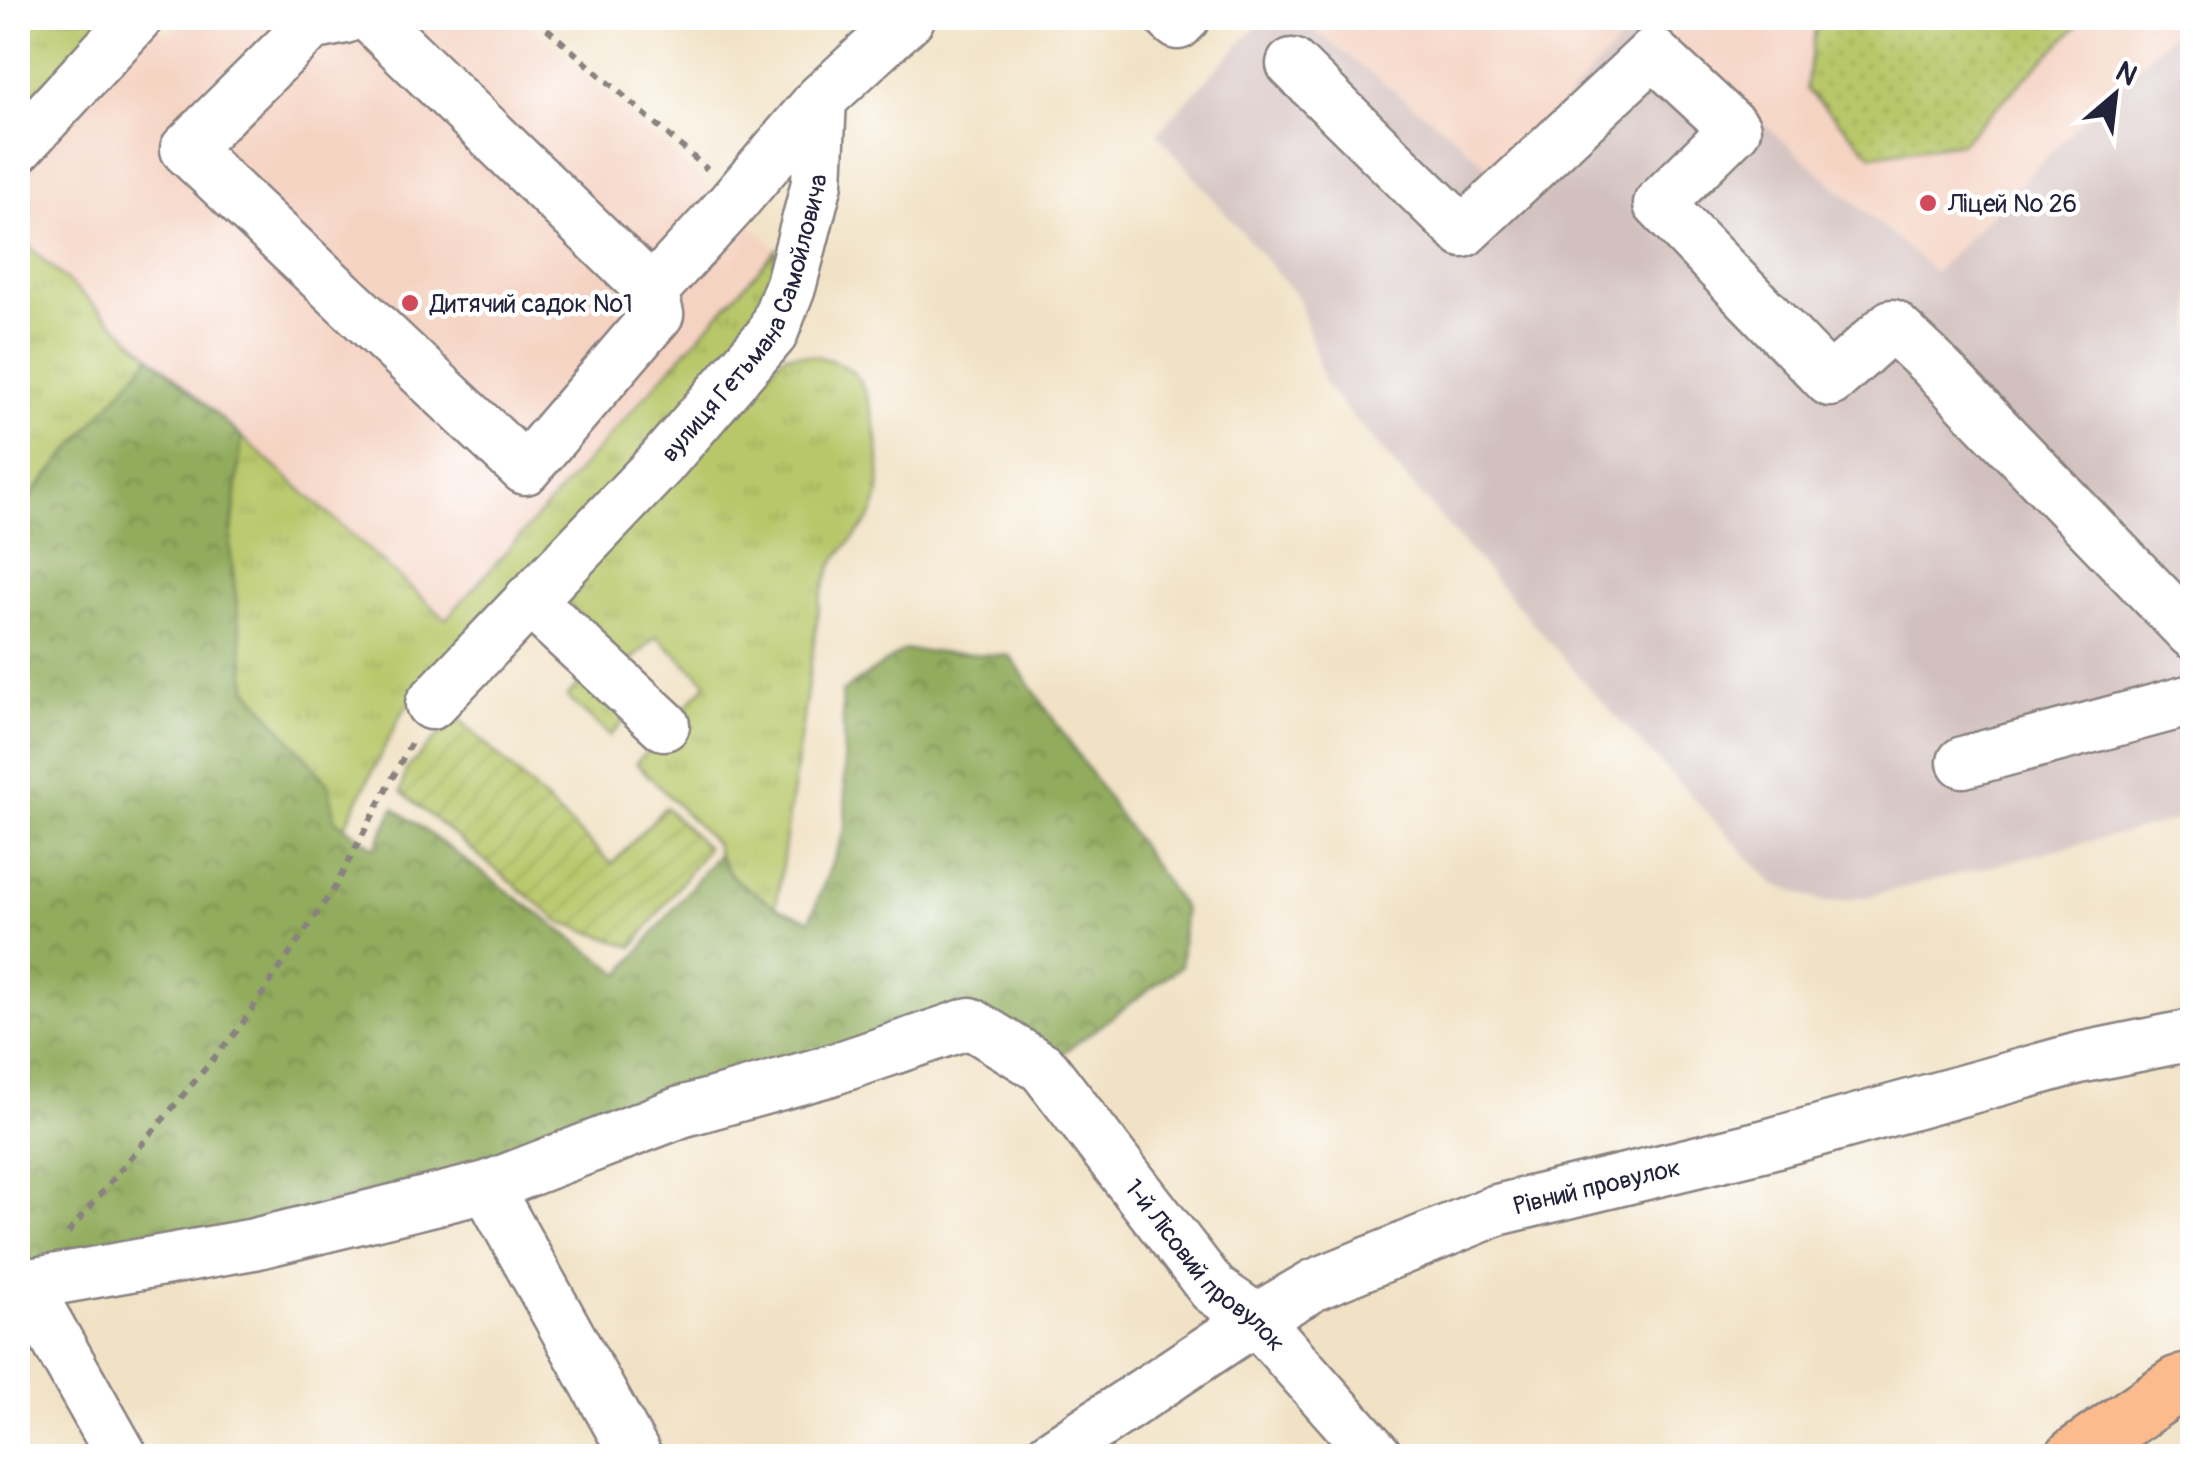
<svg xmlns="http://www.w3.org/2000/svg" width="2210" height="1474" font-family="Pangolin,sans-serif">
  <defs>
    <pattern id="grass-tufts" width="24" height="20" patternUnits="userSpaceOnUse" patternTransform="scale(2.5)"><rect width="24" height="20" fill="#b8c769"/><path d="M3 7l-1-3M5 7V3M7 7l1-3M15 17l-1-3M17 17v-4M19 17l1-3" fill="none" stroke="#9eab5c"/></pattern>
    <pattern id="forest-crowns" width="20" height="18" patternUnits="userSpaceOnUse" patternTransform="scale(2.5)"><rect width="20" height="18" fill="#92ac5d"/><path d="M2 6a3 3 0 1 1 6 0M12 15a3 3 0 1 1 6 0" fill="none" stroke="#778c4e"/></pattern>
    <pattern id="park-dots" width="8" height="8" patternUnits="userSpaceOnUse" patternTransform="scale(2.5)"><rect width="8" height="8" fill="#b8c769"/><path d="M2 2h.1M6 6h.1" fill="none" stroke="#9eab5c" stroke-width="1.8" stroke-linecap="round"/></pattern>
    <pattern id="garden-furrows" width="10" height="10" patternUnits="userSpaceOnUse" patternTransform="scale(2.5)"><rect width="10" height="10" fill="#b8c769"/><path d="M-1 1l2-2M0 10L10 0M9 11l2-2" fill="none" stroke="#9eab5c"/></pattern>
  </defs>
  <rect width="100%" height="100%" fill="#fff"/>
  <filter id="ink" filterUnits="userSpaceOnUse"><feTurbulence type="fractalNoise" baseFrequency=".01" numOctaves="2"/><feDisplacementMap in="SourceGraphic" scale="20" xChannelSelector="R" yChannelSelector="G"/><feConvolveMatrix kernelMatrix="1 2 1 2 8 2 1 2 1" color-interpolation-filters="sRGB"/></filter>
  <filter id="wash" filterUnits="userSpaceOnUse"><feTurbulence type="fractalNoise" baseFrequency=".0048" numOctaves="4" result="noise"/><feDisplacementMap in="SourceGraphic" scale="40" xChannelSelector="R" yChannelSelector="G"/><feGaussianBlur stdDeviation="2.25" result="paint"/><feColorMatrix in="noise" values="0 0 0 0 0 0 0 0 0 0 0 0 0 0 0 0 0 1.4 0 .05"/><feComposite in="paint" operator="in"/></filter>
  <g filter="url(#wash)">
    <rect width="100%" height="100%" fill="#f1e2c5"/>
    <g fill="#f5d3c2">
      <polygon points="185,18 522,18 777,249 445,620 18,237 18,174 152,25 168,36"/>
      <polygon points="1298,18 2188,18 2069,134 1935,272 1746,109 1496,175 1450,133"/>
    </g>
    <polygon fill="#d1c0bd" points="1264,18 1298,18 1450,133 1496,175 1639,21 1710,85 1746,109 1935,272 2069,134 2188,18 2192,18 2192,816 1865,897 1826,903 1774,884 1594,693 1325,385 1299,299 1157,133"/>
    <g fill="url(#grass-tufts)" stroke="#6d7452" stroke-width="2.5">
      <polygon points="18,18 117,18 29,100 18,91"/>
      <polygon points="18,237 151,356 18,511"/>
      <polygon points="777,249 761,330 418,693 402,713 344,828 335,820 329,785 247,688 230,549 242,437 446,619"/>
      <path d="M785,354C807,354 832,356 851,371C875,390 885,474 877,502C870,528 845,542 833,564C827,575 824,589 820,600L776,907C751,890 720,876 715,843L636,763L707,683L657,636L627,665L566,602L567,587Z"/>
      <polygon points="585,678 622,712 623,722 610,736 567,697"/>
    </g>
    <polygon fill="url(#forest-crowns)" stroke="#5a674c" stroke-width="2.5" points="151,356 242,437 230,549 247,688 329,785 335,820 375,848 394,808 621,974 717,855 733,878 776,907 810,920 846,827 842,692 904,650 1010,656 1184,909 1181,966 1043,1068 970,1023 828,1071 18,1286 18,511"/>
    <polygon fill="url(#park-dots)" stroke="#6d7452" stroke-width="2.5" points="1817,18 2085,18 1961,143 1872,155 1806,89"/>
    <polygon fill="url(#garden-furrows)" stroke="#6d7452" stroke-width="2.5" points="456,716 612,864 665,807 707,848 633,947 559,921 401,792 406,770"/>
  </g>
  <g filter="url(#ink)">
    <g fill="none" stroke-linecap="round" stroke-linejoin="round">
      <g stroke="#8a8280" stroke-width="55">
        <g id="minor">
          <polyline points="345,18 311,25 186,149 525,469 658,314 652,291 371,18"/>
          <polyline points="1171,18 1178,24 1184,18"/>
          <polyline points="1292,64 1463,232 1653,53 1735,129 1659,204 1830,381 1892,325 1929,360 2192,633"/>
          <polyline points="18,147 137,18"/>
          <polyline points="652,291 730,206 821,99"/>
          <polyline points="529,600 664,725"/>
          <path id="s1" d="M431,704L660,464L772,334L791,284L817,183L821,99L909,18"/>
          <polyline points="1963,762 2192,700"/>
          <polyline points="487,1187 636,1456"/>
          <polyline points="25,1284 122,1456"/>
          <path id="s2" d="M18,1286L254,1244L487,1187L681,1112L828,1071L970,1023L1043,1068L1213,1289L1256,1319L1377,1456"/>
          <path id="s3" d="M1050,1456L1256,1319L1314,1285L1497,1210L1766,1145L2079,1058L2192,1035"/>
        </g>
      </g>
      <g stroke="#8a8280" stroke-width="60">
        <polyline id="major" points="2074,1456 2178,1384 2192,1381"/>
      </g>
      <g stroke="#8a8280" stroke-width="6" stroke-dasharray="8 8" stroke-linecap="butt">
        <polyline points="535,18 707,169"/>
        <polyline points="68,1233 240,1027 335,887 412,741"/>
      </g>
      <use href="#minor" stroke="#fff" stroke-width="50"/>
      <use href="#major" stroke="#fbbb8c" stroke-width="55"/>
    </g>
  </g>
  <g fill="#d1495b" stroke="#fff" stroke-width="4">
    <circle cx="1928" cy="203" r="10"/>
    <circle cx="410" cy="303" r="10"/>
  </g>
  <g text-anchor="middle" stroke-width="9" stroke-linejoin="round" paint-order="stroke">
    <g font-size="25" fill="#22223b" stroke="#fff" text-anchor="start">
      <text x="1948" y="212">Ліцей № 26</text>
      <text x="430" y="312">Дитячий садок №1</text>
    </g>
    <g font-size="25" fill="#22223b" stroke="#fff">
      <text dy="9" stroke="none"><textPath href="#s1" startOffset="505">вулиця Гетьмана Самойловича</textPath></text>
      <text dy="9" stroke="none"><textPath href="#s3" startOffset="615">Рівний провулок</textPath></text>
      <text dy="9" stroke="none"><textPath href="#s2" startOffset="1332">1-й Лісовий провулок</textPath></text>
    </g>
  </g>
  <rect width="2210" height="1474" fill="none" stroke="#fff" stroke-width="60"/>
  <g transform="translate(2115 95) rotate(28)" stroke="#ffffff" stroke-width="8" paint-order="stroke">
  <path d="M0-8L18 38L0 25L-18 38Z" fill="#22223b"/>
  <text y="-15" font-size="28" font-weight="bold" text-anchor="middle" fill="#22223b">N</text>
  </g>
</svg>
